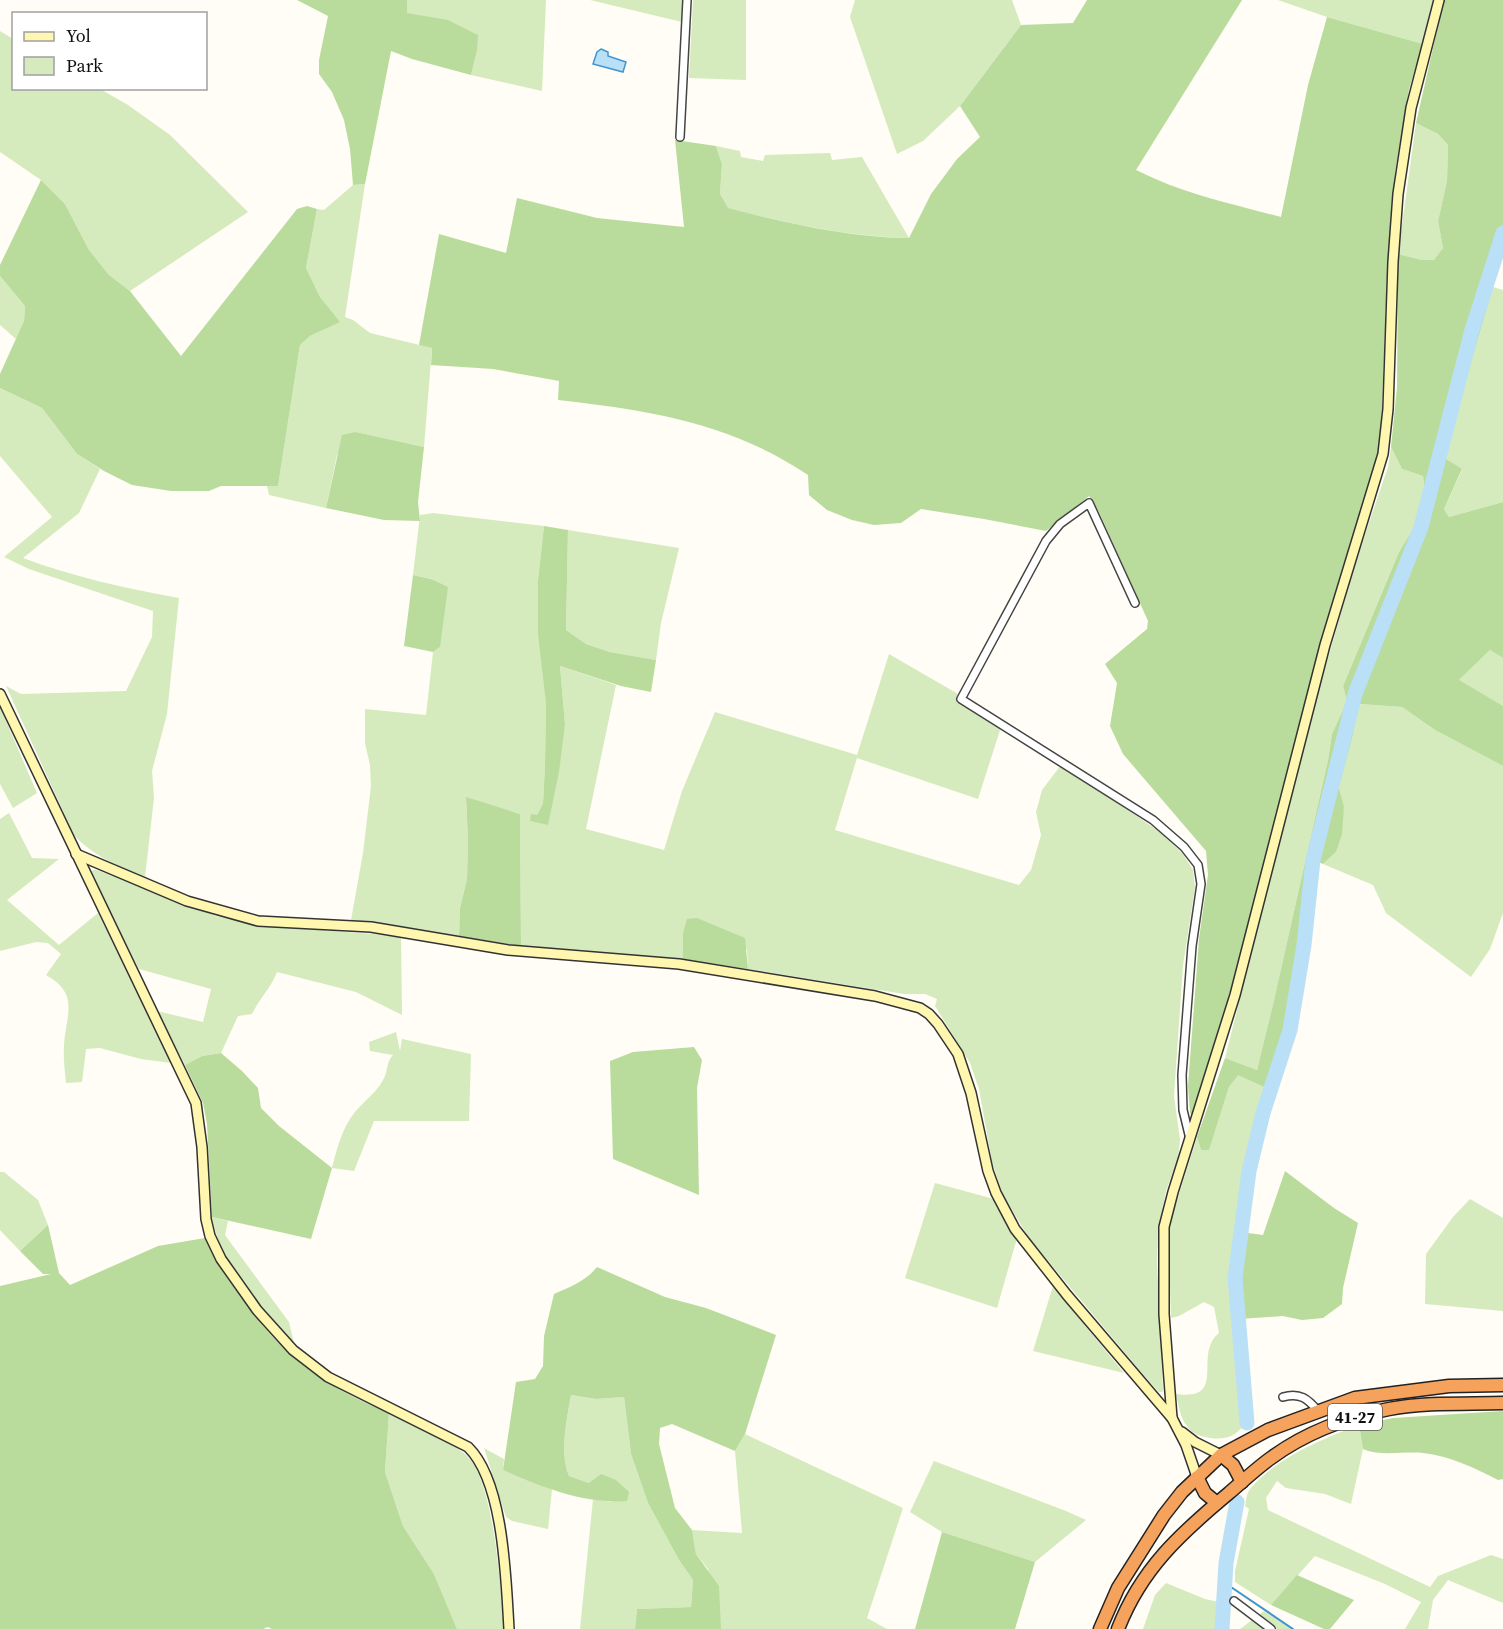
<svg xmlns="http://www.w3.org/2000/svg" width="1503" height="1629" font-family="'Source Serif 4',serif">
  <rect width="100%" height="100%" fill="#fffdf5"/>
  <g fill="#d5ebbd">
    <polygon points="407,0 546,0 542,91 471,75 477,51 406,13"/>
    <polygon points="590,0 683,0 682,22"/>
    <polygon points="693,0 746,0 746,80 689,78"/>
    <polygon points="855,0 1012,0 1021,25 960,106 923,141 897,154 850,17"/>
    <polygon points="1278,0 1435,0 1423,44 1327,17"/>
    <polygon points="0,31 13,39 14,88 100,89 128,105 170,135 248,212 130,291 109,275 89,250 65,204 41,180 0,152"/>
    <polygon points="1416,123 1438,134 1448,145 1447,181 1438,221 1443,248 1435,260 1422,260 1398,254"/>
    <path d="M716,146L740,151L741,157L763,161L765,155L830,153L832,160L862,157L909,238C847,237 787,223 727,208L720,194L722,164Z"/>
    <polygon points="365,184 345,317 353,320 370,333 432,348 424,447 356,432 337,455 326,508 269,495 267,486 278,486 300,345 310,336 339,322 320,297 306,268 317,209 324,210 353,185"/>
    <polygon points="0,276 25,306 24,321 16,339 0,325"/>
    <polygon points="1493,287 1503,290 1503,502 1449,517 1444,509 1462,470 1446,459 1451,431"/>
    <path d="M0,388L42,408L77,454L100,469L79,513L23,558C73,577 125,588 179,598L167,714L152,771L154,798L145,877C119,866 94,857 74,835L6,686L21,694L126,691L152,637L153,611L29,569L4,557L52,517L0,456Z"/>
    <polygon points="1391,447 1402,469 1423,476 1425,492 1419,519 1399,552 1343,686 1347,701 1332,734 1328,760 1274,1000 1257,1070 1225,1058 1314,706 1358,555 1388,467"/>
    <polygon points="433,513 544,526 538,580 546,703 545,764 543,803 537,815 530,821 548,824 565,724 560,666 616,685 586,829 664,850 682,791 715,712 857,755 889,654 958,694 956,699 1001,727 978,799 857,758 835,830 1019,885 1031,870 1041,835 1036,812 1042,790 1061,765 1160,832 1183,854 1193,870 1195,888 1183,965 1174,1096 1180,1140 1178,1158 1166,1191 1158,1229 1157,1262 1163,1391 1162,1392 1159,1392 1141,1372 1029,1238 1003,1195 992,1162 979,1089 970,1063 935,1006 937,999 925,994 904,994 748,969 747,949 683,934 683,959 521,946 520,814 466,798 468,841 467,879 460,908 459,936 351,920 363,853 371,786 370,765 365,743 365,709 426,715 433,652 440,647 432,579 413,575 420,515"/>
    <polygon points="568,530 679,548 661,623 656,660 610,652 586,644 566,630"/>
    <polygon points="1490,650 1503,658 1503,706 1458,681"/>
    <polygon points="1359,704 1402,707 1435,730 1503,766 1503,913 1490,949 1471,977 1386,913 1373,885 1323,864 1336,852 1344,806 1339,788 1353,735"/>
    <polygon points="0,707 37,793 13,808 0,784"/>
    <path d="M9,813L32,858L59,859L7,900L59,945L98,913L171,1063L141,1059L100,1048L86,1049L82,1082L66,1083C65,1071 63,1058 64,1045C66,1014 80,994 46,975L61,954L48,943L36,942L0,951V819Z"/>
    <path d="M93,870H97L216,916L265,926L401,936L402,1015L356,992L277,972C271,988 259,999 252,1014L238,1016L221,1053L202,1056L185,1065L157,1011L203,1022L211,989L139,969L90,874Z"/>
    <path d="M396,1032L400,1051L402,1039L471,1054L469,1121H374L354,1171L332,1168C337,1148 342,1128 355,1112C364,1101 376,1093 383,1080C388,1072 386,1062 393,1055L370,1051L369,1042Z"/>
    <path d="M1238,1074L1271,1090L1249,1171L1235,1278L1247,1423C1242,1427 1238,1432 1233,1435C1225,1439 1218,1439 1210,1438C1183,1434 1181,1417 1176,1394C1229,1401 1192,1355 1219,1333L1214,1307L1204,1302L1179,1316L1171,1318L1168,1229L1197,1137L1201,1150L1209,1149L1229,1087Z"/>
    <polygon points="0,1172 4,1172 38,1200 48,1225 20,1251 0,1230"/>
    <polygon points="935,1183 994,1199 1004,1219 1017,1238 997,1308 905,1278"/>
    <polygon points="1470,1199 1503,1218 1503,1311 1425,1304 1426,1254 1453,1217"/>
    <path d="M212,1217L228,1221L225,1235L289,1322L294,1343C262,1306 221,1267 212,1217Z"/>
    <polygon points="1053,1286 1053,1287 1124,1373 1033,1351"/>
    <path d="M571,1395L596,1399L624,1397L631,1454L648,1503L679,1560L693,1580L691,1607L637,1609L635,1629H580L593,1499L612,1502L589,1483L569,1476C559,1452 567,1420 571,1395Z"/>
    <path d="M389,1413C414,1426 444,1436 466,1455C494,1478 501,1592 504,1629H457L434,1574L403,1526L385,1472Z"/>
    <path d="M1359,1425L1363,1449L1351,1504L1325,1494L1286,1488L1277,1481L1266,1498L1268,1510L1430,1587L1438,1576L1491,1555L1503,1559V1603L1448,1580L1433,1600L1428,1629H1405L1421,1602L1385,1584L1315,1556L1271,1605L1235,1582V1571L1249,1509L1245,1506C1246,1501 1247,1493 1250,1489C1276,1458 1322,1439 1359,1425Z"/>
    <polygon points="745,1434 903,1508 867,1618 887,1629 721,1629 708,1569 696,1554 692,1530 742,1533 735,1451"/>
    <polygon points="484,1448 504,1459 503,1470 552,1489 548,1529 512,1521 506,1517"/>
    <polygon points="934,1461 1066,1511 1086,1520 1035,1562 942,1532 910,1512"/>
    <polygon points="1166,1583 1205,1599 1219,1602 1215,1629 1143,1629 1155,1595"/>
    <polygon points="1264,1611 1293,1629 1240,1629"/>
  </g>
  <g fill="#b9dc9c">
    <polygon points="297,0 407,0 407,13 448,20 478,35 477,51 471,75 412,59 391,51 365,184 353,185 350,149 344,120 332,92 319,74 319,60 328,16"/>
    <path d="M1087,0H1242L1136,170C1181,193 1232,204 1281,217L1308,85L1327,17L1423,44L1409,89L1395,172L1387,275L1381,433L1377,457C1355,534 1330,610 1309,688C1270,831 1239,975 1193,1116L1190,1113L1188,1086L1199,939L1208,875L1206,851L1123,754L1110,726L1117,683L1105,664L1147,629L1148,621L1099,512L1089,496L1046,531L984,519L921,509L901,523L874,525L852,520L827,510L809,495L808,475C731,423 648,410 558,400L559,381L493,369L431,365L432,348L419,345L439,234L506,253L517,198L597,218L684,227L675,140L716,146L722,164L720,194L728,208C787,223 847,237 909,238L931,194L957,159L980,137L960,106L1021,25L1073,23Z"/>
    <polygon points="1444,0 1503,0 1503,233 1497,253 1497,274 1451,431 1446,459 1462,469 1444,509 1449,517 1503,502 1503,658 1490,650 1459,680 1503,706 1503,766 1435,730 1402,707 1359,704 1353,735 1339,788 1344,806 1342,834 1336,852 1323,864 1313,860 1290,1030 1271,1090 1238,1075 1229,1087 1209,1150 1201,1150 1197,1137 1225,1058 1257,1070 1274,1000 1328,760 1332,734 1347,701 1343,686 1399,552 1419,519 1425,492 1423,476 1402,469 1391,447 1397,387 1398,254 1422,260 1434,260 1443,248 1438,221 1447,181 1448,145 1438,134 1416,123"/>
    <polygon points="41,180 65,204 89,250 109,275 130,291 181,356 297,209 307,206 317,209 306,268 320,297 340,322 310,336 300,345 278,486 221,486 209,491 171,491 132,485 104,471 77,454 42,408 0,388 0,374 24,321 25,306 0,276 0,265"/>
    <polygon points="356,432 424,447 418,502 420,521 384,520 326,508 342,435"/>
    <polygon points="544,526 568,530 566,630 586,644 610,652 656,660 651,692 621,686 560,666 565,724 559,772 548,825 530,821 531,814 537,815 543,803 545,764 546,703 538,634 538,580"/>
    <polygon points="413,575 431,579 448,587 440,647 433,652 404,646"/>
    <polygon points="466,797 520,814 521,946 459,936 460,908 467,879 468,841"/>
    <polygon points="697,918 745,938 748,969 683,959 683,934 687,919"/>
    <polygon points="694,1047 702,1060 697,1088 699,1195 613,1159 610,1061 633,1052"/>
    <polygon points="221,1053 242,1071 258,1088 261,1108 279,1126 332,1168 311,1239 212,1217 207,1124 203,1103 185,1065 202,1056"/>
    <polygon points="1285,1171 1334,1208 1358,1223 1343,1288 1342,1304 1323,1318 1302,1320 1283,1316 1239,1319 1235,1278 1241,1232 1263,1235"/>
    <path d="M48,1225L59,1273L70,1285L158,1246L205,1238C212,1256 223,1272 235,1289C279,1353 317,1383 389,1413L385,1472L403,1526L434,1574L457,1629H272L268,1627L263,1629H0V1286L51,1274H43L20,1251Z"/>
    <path d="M597,1267L665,1297L706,1308L776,1335L745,1434L735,1451L672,1424L660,1428L659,1444L675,1508L692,1530L696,1554L719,1586L721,1629H635L637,1609L691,1607L693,1580L679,1560L648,1503L631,1454L624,1397L596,1399L571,1395C567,1419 559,1453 569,1476L589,1483L601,1474L616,1480L629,1492L627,1501C584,1504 542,1487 503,1470L516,1382L535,1379L543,1366L544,1336L554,1294C570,1287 586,1281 597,1267Z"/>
    <path d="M1503,1411V1479L1498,1480C1475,1468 1450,1456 1423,1453C1403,1451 1382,1457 1363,1449L1359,1425L1393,1418Z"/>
    <polygon points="942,1532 1035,1562 1015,1629 915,1629"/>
    <polygon points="1297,1575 1354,1600 1330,1629 1324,1629 1271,1605"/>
  </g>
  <polygon fill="#b9e0f7" stroke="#3f96cf" stroke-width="1.5" points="601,49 608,52 608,56 626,62 623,72 593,64 597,52"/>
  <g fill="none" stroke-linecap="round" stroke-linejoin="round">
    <polyline stroke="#3f96cf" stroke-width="2" points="1225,1583 1293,1629"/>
    <g stroke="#b9e0f7" stroke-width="15">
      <polyline points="1247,1423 1235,1278 1249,1171 1263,1113 1290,1030 1304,945 1313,860 1355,694 1421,527 1472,330 1503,233"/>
      <polyline points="1222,1629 1226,1563 1237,1502"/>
    </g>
    <g stroke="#444" stroke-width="10">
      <g id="street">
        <polyline points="680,137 687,0"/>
        <polyline points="1135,603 1089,503 1060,524 1046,541 961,699 1153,820 1184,847 1198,865 1201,884 1192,946 1182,1075 1183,1110 1190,1139"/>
        <path d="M1283,1397C1300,1392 1308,1399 1318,1411"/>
        <polyline points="1234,1601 1271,1629"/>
      </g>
    </g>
    <g stroke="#333" stroke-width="12">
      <g id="secondary">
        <path d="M0,694L196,1103L202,1147L206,1219L210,1236L221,1259L257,1310L293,1350L328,1377L468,1447C504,1482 506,1580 509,1629"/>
        <polyline points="76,854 187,901 258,921 371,927 508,950 679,964 875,996 920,1008 929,1014 938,1024 958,1054 971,1093 988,1171 996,1193 1015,1229 1067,1295 1172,1418 1186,1445 1197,1477"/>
        <polyline points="1172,1418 1164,1314 1164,1227 1173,1192 1235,995 1325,645 1383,454 1388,409 1393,262 1398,194 1411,108 1439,0"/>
        <polyline points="1182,1432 1195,1442 1221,1455"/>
      </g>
    </g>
    <g stroke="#222" stroke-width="15">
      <g id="highway">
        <polyline points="1221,1455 1233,1465 1242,1482"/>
        <polyline points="1197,1477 1205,1493 1217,1503"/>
        <polyline points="1100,1629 1118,1588 1164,1515 1182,1492 1221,1455 1268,1430 1355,1398 1449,1386 1503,1385"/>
        <path d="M1118,1629C1141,1569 1181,1533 1229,1493C1243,1481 1257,1468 1271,1458C1305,1433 1348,1417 1389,1409C1426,1402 1466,1404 1503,1403"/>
      </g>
    </g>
    <use href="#street" stroke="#fff" stroke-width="7"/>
    <use href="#secondary" stroke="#fff6b0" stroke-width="9"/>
    <use href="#highway" stroke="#f5a25d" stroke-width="12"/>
  </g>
  <g text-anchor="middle" stroke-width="6" stroke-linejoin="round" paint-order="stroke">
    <rect fill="#fff" stroke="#585858" stroke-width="1.5" x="1328" y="1404" width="54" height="26" rx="4.5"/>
    <g font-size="16" font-weight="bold" fill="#111">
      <text x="1355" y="1423">41-27</text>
    </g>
  </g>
  <rect x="12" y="12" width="195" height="78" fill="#ffffff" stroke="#a0a0a0" stroke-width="1.5"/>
  <rect x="24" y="32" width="30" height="9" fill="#fff6b0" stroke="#a0a0a0" stroke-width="1.5"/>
  <text x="66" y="42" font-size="18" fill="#111111">Yol</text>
  <rect x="24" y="57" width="30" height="18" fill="#d5ebbd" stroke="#a0a0a0" stroke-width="1.5"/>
  <text x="66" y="72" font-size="18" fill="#111111">Park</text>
</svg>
